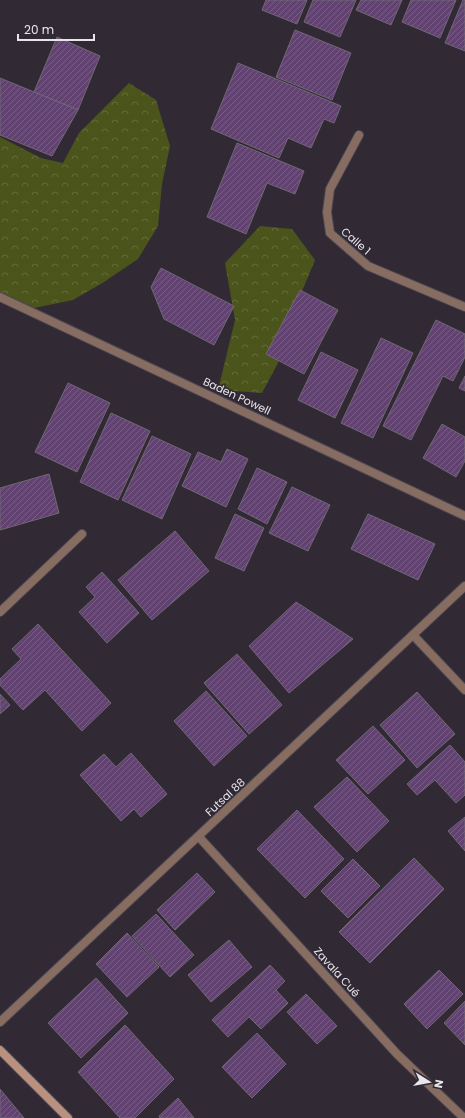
<svg xmlns="http://www.w3.org/2000/svg" width="465" height="1118" font-family="Poppins,sans-serif">
  <defs>
    <pattern id="forest-crowns" width="20" height="18" patternUnits="userSpaceOnUse"><rect width="20" height="18" fill="#4b541a"/><path d="M2 6a3 3 0 1 1 6 0M12 15a3 3 0 1 1 6 0" fill="none" stroke="#656c3b"/></pattern>
    <pattern id="building-hatch" width="6" height="6" patternUnits="userSpaceOnUse"><rect width="6" height="6" fill="#614271"/><path d="M-1 1l2-2M0 6l6-6M5 7l2-2" fill="none" stroke="#785d85"/></pattern>
  </defs>
  <rect width="100%" height="100%" fill="#312a35"/>
  <g fill="url(#forest-crowns)">
    <polygon points="129,83 156,100 170,146 162,184 158,226 138,259 104,282 73,300 34,308 0,300 0,137 41,158 63,163 79,133"/>
    <polygon points="260,226 292,229 315,260 290,320 278,363 262,393 218,390 235,320 225,263"/>
  </g>
  <g fill="url(#building-hatch)" stroke="#706874">
    <polygon points="266,0 307,0 297,24 262,10"/>
    <polygon points="313,0 356,0 340,37 304,22"/>
    <polygon points="361,0 402,0 391,25 356,10"/>
    <polygon points="411,0 456,0 440,38 402,22"/>
    <polygon points="463,0 465,0 465,51 445,43"/>
    <polygon points="295,30 351,53 332,100 276,77"/>
    <polygon points="57,37 100,56 78,110 34,92"/>
    <polygon points="238,63 341,106 334,123 324,119 311,148 288,138 279,158 211,129"/>
    <polygon points="0,78 78,110 52,156 0,135"/>
    <polygon points="237,143 304,171 295,194 267,183 246,234 207,217"/>
    <polygon points="161,268 234,306 214,345 164,319 151,287"/>
    <polygon points="300,290 338,310 304,374 266,354"/>
    <polygon points="436,320 465,334 465,357 453,381 443,376 411,440 383,426"/>
    <polygon points="381,338 413,353 373,438 341,423"/>
    <polygon points="321,352 358,370 335,418 298,400"/>
    <polygon points="465,376 465,391 459,388"/>
    <polygon points="68,383 110,403 77,472 35,452"/>
    <polygon points="111,413 150,431 118,500 80,482"/>
    <polygon points="442,424 465,437 465,461 456,477 423,458"/>
    <polygon points="152,436 191,454 162,519 122,500"/>
    <polygon points="227,449 248,459 226,507 182,486 198,452 221,462"/>
    <polygon points="257,468 287,482 267,524 238,509"/>
    <polygon points="49,474 59,513 0,530 0,488"/>
    <polygon points="292,487 330,505 308,551 269,533"/>
    <polygon points="235,514 264,528 244,571 215,558"/>
    <polygon points="368,514 435,544 418,580 351,549"/>
    <polygon points="175,531 209,571 152,620 118,580"/>
    <polygon points="102,572 139,613 107,643 79,612 95,597 86,587"/>
    <polygon points="296,602 353,639 289,693 249,646"/>
    <polygon points="38,624 111,703 82,731 45,690 23,710 0,685 0,679 21,659 12,649"/>
    <polygon points="237,654 282,705 249,734 204,683"/>
    <polygon points="206,691 247,736 214,766 174,721"/>
    <polygon points="417,692 455,734 417,768 380,725"/>
    <polygon points="0,694 10,705 0,714"/>
    <polygon points="373,726 405,760 368,794 336,760"/>
    <polygon points="450,745 465,762 465,795 456,803 435,780 417,795 407,784"/>
    <polygon points="131,753 167,794 141,817 134,809 121,821 80,775 104,754 116,767"/>
    <polygon points="347,777 389,821 357,852 314,807"/>
    <polygon points="297,810 344,859 305,898 257,849"/>
    <polygon points="465,817 465,851 448,831"/>
    <polygon points="414,858 444,889 370,963 339,932"/>
    <polygon points="353,859 380,886 348,918 321,891"/>
    <polygon points="197,873 215,892 175,930 157,910"/>
    <polygon points="156,914 194,955 170,977 132,936"/>
    <polygon points="127,933 159,967 127,997 96,964"/>
    <polygon points="229,940 252,967 211,1002 188,975"/>
    <polygon points="270,965 285,981 276,990 288,1003 261,1029 249,1017 228,1037 212,1020"/>
    <polygon points="439,970 463,994 427,1029 404,1004"/>
    <polygon points="96,978 128,1013 81,1058 48,1023"/>
    <polygon points="306,994 337,1026 317,1044 287,1012"/>
    <polygon points="465,1001 465,1045 444,1023"/>
    <polygon points="125,1025 174,1079 135,1118 120,1118 78,1072"/>
    <polygon points="257,1033 286,1064 252,1098 222,1067"/>
    <polygon points="0,1089 24,1118 0,1118"/>
    <polygon points="178,1098 194,1118 160,1118 159,1116"/>
  </g>
  <g fill="none" stroke-linecap="round" stroke-linejoin="round">
    <g stroke="#4e4852" stroke-width="10">
      <g id="street">
        <polyline points="359,135 330,189 327,212 330,233 368,266 465,307"/>
        <polyline points="0,297 465,516"/>
        <polyline points="0,612 82,534"/>
        <polyline points="413,635 465,690"/>
        <polyline points="199,837 397,1054 464,1118"/>
        <polyline points="0,1022 465,586"/>
      </g>
    </g>
    <g stroke="#4e4852" stroke-width="10">
      <polyline id="secondary" points="0,1050 68,1118"/>
    </g>
    <use href="#street" stroke="#876d61" stroke-width="8"/>
    <use href="#secondary" stroke="#ba917e" stroke-width="8"/>
  </g>
  <g text-anchor="middle" stroke-width="3" stroke-linejoin="round" paint-order="stroke">
    <g font-size="11" fill="#e9e5ec" stroke="#312a35">
      <text transform="translate(356 241) rotate(41)" y="4">Calle 1</text>
      <text transform="translate(237 396) rotate(25)" y="4">Baden Powell</text>
      <text transform="translate(225 797) rotate(-43)" y="4">Futsal 88</text>
      <text transform="translate(337 972) rotate(48)" y="4">Zavala Cué</text>
    </g>
  </g>
  <g transform="translate(429 1082) rotate(101)" stroke="#312a35" stroke-width="3" paint-order="stroke">
  <path d="M0-3L7 15L0 10L-7 15Z" fill="#e9e5ec"/>
  <text y="-6" font-size="11" font-weight="bold" text-anchor="middle" fill="#e9e5ec">N</text>
  </g>
  <path d="M18 34v6h76v-6" fill="none" stroke="#e9e5ec" stroke-width="2"/>
  <text x="24" y="34" font-size="12" fill="#e9e5ec" stroke="#312a35" stroke-width="3" paint-order="stroke">20 m</text>
</svg>
